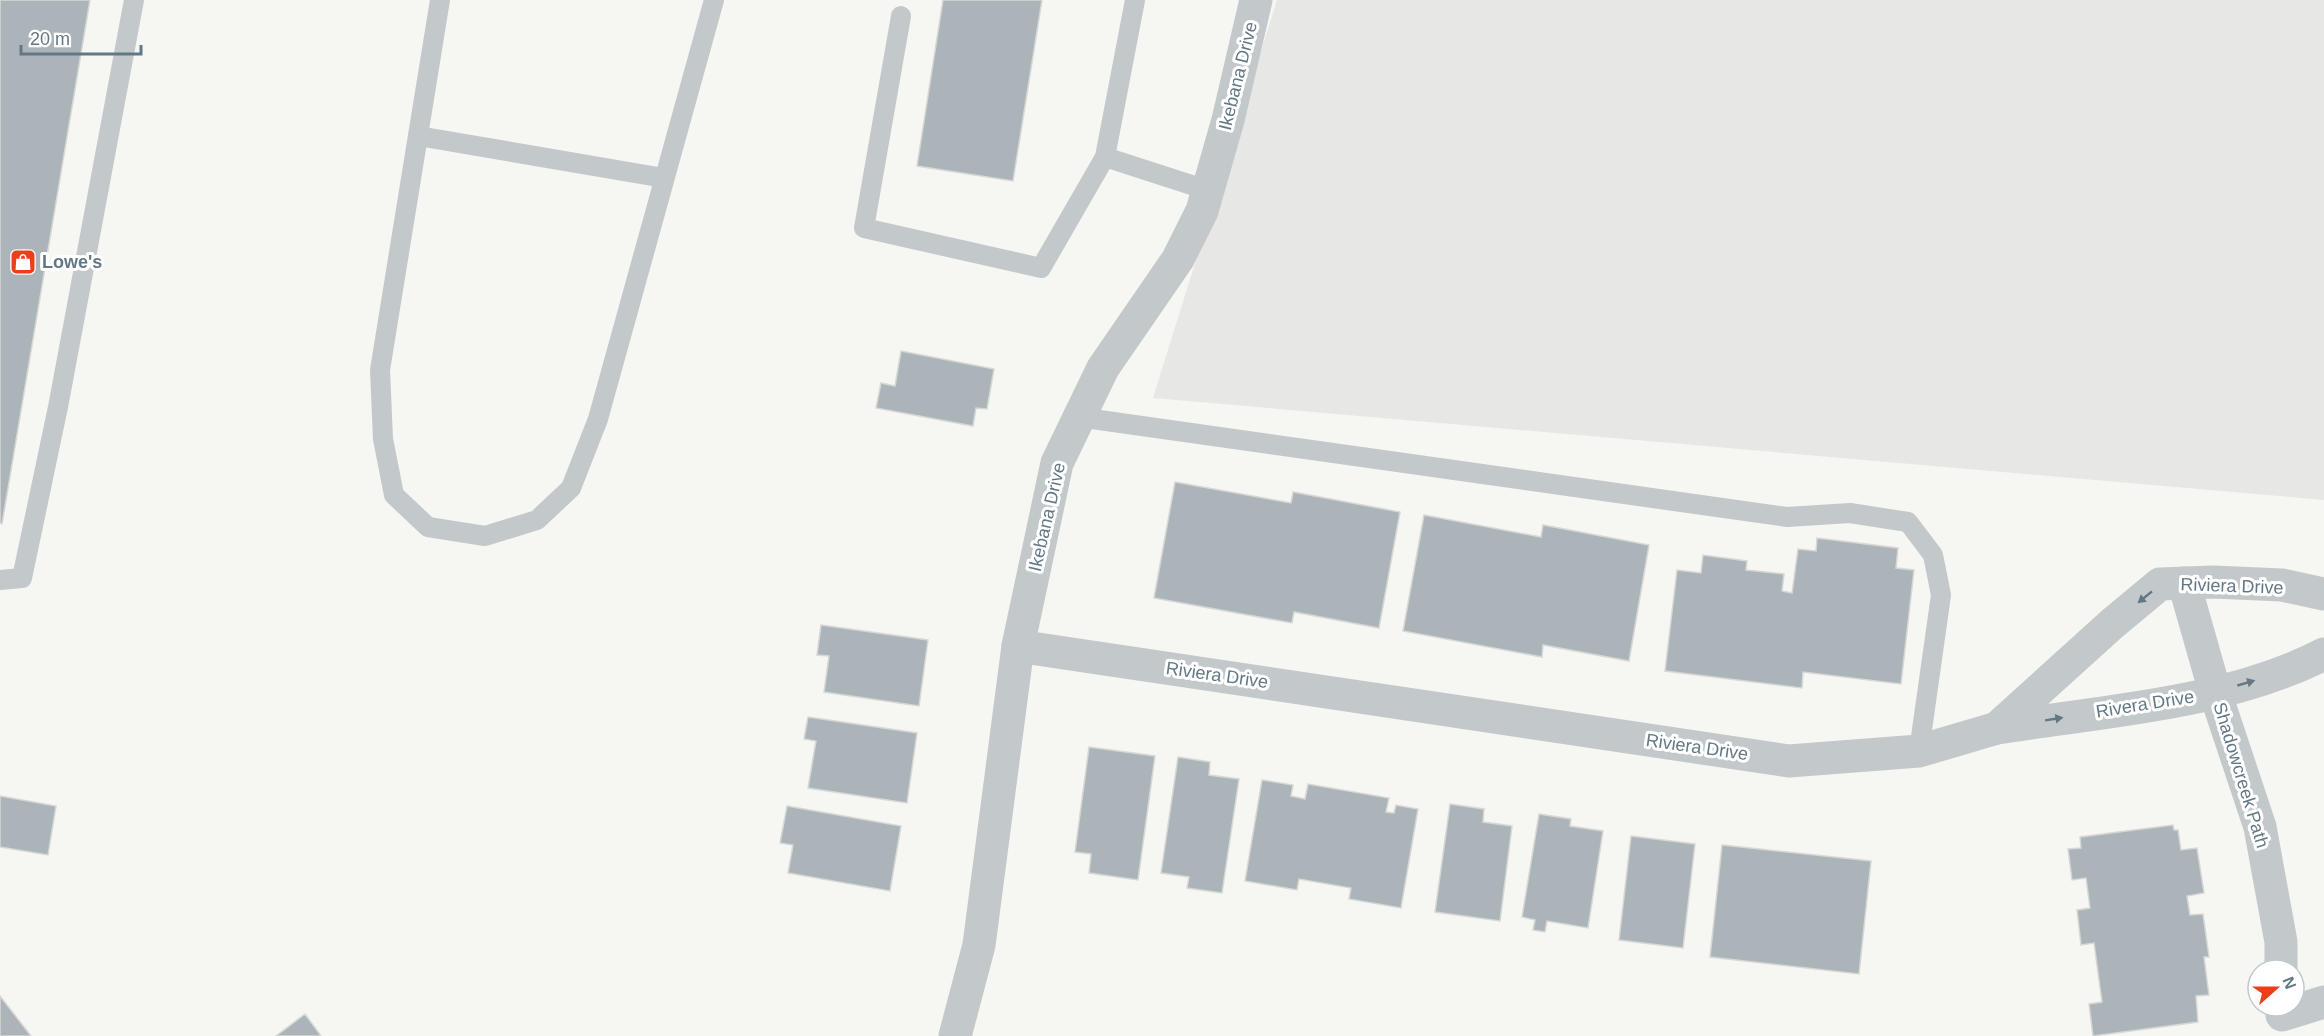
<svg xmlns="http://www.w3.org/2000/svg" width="2324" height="1036" font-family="Helvetica,sans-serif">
  <rect width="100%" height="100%" fill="#f6f6f2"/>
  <polygon fill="#e7e7e5" points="1277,0 2324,0 2324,500 1153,398"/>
  <g fill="#abb5b9" stroke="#d7d7d5" stroke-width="1.5">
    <polygon points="0,0 90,0 2,524 0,523"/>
    <polygon points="943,0 1042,0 1013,181 917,166"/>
    <polygon points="901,351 994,369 987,409 976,408 973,426 876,408 881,383 895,386"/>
    <polygon points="1175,482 1291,503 1293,492 1400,512 1379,628 1294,612 1292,623 1154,598"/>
    <polygon points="1424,515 1541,537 1543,525 1649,545 1629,661 1543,645 1542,657 1403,631"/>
    <polygon points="1817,538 1898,548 1896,568 1914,570 1901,684 1803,672 1802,688 1665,671 1677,570 1701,573 1703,555 1747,561 1746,570 1784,574 1782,591 1792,593 1798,549 1816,551"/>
    <polygon points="821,625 928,640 919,706 824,692 829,656 817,655"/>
    <polygon points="808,717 917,733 907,803 808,788 816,741 804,739"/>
    <polygon points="1089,747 1155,756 1138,880 1089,873 1091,854 1075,852"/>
    <polygon points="1178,757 1210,762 1209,775 1239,779 1222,893 1187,888 1189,877 1161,873"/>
    <polygon points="1262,780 1293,785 1291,796 1305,799 1308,784 1389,798 1386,812 1394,813 1396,805 1418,809 1401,908 1349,899 1351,888 1299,879 1297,890 1245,881"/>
    <polygon points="0,796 56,806 48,855 0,847"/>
    <polygon points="1450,804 1484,809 1483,822 1512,826 1500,921 1435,912"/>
    <polygon points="787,806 901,826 890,891 788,873 793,845 780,843"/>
    <polygon points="1539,814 1571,819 1570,826 1603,831 1588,928 1547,921 1545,932 1533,930 1535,920 1522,917"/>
    <polygon points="2173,825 2174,830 2178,830 2181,850 2197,848 2204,893 2187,896 2190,915 2203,914 2209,957 2204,957 2209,995 2196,996 2198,1022 2093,1036 2089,1004 2102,1002 2094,943 2081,945 2077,910 2090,908 2086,878 2072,880 2068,849 2081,848 2080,837"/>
    <polygon points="1631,836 1695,844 1683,948 1619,940"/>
    <polygon points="1722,845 1871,861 1859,974 1710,957"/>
    <polygon points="0,996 31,1036 0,1036"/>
    <polygon points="305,1014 321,1036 276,1036"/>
  </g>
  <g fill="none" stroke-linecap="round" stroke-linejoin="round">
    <g stroke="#c3c8ca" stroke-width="20">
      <polyline points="440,0 380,370 383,439 394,495 428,527 485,536 537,520 571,488 598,419 714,0"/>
      <polyline points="901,16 864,228 1041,268 1105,157 1135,0"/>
      <polyline points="418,136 664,178"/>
      <polyline points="1105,157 1207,190"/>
      <polyline points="1078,417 1787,517 1850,513 1908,522 1933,555 1941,595 1919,751"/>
      <polyline points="0,580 22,578 58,407 134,0"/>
    </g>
    <g stroke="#c3c8ca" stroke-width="33">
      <polyline points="2184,583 2215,692 2260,827 2281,942 2281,970"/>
      <polyline points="1018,646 1789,761 1919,751 1997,728 2113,623 2160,584 2213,582 2282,585 2324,594"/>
      <path d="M1997,728C2103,711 2227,704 2324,654"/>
      <polyline points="2282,1015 2324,1002"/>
      <polyline points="955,1036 979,945 1018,646 1057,463 1103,368 1178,259 1202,211 1228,120 1256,0"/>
    </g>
  </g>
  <defs><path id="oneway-solid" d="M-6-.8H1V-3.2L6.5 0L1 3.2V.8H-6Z" transform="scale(1.5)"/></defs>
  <g fill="#637885">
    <use href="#oneway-solid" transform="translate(2145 597) rotate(141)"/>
    <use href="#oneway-solid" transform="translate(2246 683) rotate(-16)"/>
    <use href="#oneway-solid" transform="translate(2054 719) rotate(-9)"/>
  </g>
  <defs>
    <g id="shop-square" transform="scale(1.35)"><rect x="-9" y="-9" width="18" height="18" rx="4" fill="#ee3d1a" stroke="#fff"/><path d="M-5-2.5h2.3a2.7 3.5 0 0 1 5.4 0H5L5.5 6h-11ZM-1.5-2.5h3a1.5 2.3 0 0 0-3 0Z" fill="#fff"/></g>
  </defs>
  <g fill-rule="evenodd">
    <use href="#shop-square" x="23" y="262"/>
  </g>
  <g text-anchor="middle" stroke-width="6" stroke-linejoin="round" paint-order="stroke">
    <g font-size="18" fill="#637885" stroke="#fff">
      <text transform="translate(1238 76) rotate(-76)" y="6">Ikebana Drive</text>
      <text transform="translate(1047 517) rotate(-77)" y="6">Ikebana Drive</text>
      <text transform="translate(2232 586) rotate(2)" y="6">Riviera Drive</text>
      <text transform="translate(1217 675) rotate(8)" y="6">Riviera Drive</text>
      <text transform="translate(2145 704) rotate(-9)" y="6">Rivera Drive</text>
      <text transform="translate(1697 747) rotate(8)" y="6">Riviera Drive</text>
      <text transform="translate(2241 775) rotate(73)" y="6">Shadowcreek Path</text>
    </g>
    <g font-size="18" font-weight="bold" fill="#637885" stroke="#fff" text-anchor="start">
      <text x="42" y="268">Lowe's</text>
    </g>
  </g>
  <g transform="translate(2276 988) rotate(69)"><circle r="28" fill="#ffffff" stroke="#c1c9ce" stroke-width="1.5"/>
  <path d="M0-4.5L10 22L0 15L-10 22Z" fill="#ee3d1a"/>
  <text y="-9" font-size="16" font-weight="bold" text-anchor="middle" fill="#637885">N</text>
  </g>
  <path d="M21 45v9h120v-9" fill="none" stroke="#637885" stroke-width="3"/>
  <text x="30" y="45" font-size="18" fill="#637885" stroke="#ffffff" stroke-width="4.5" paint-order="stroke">20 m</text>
</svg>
